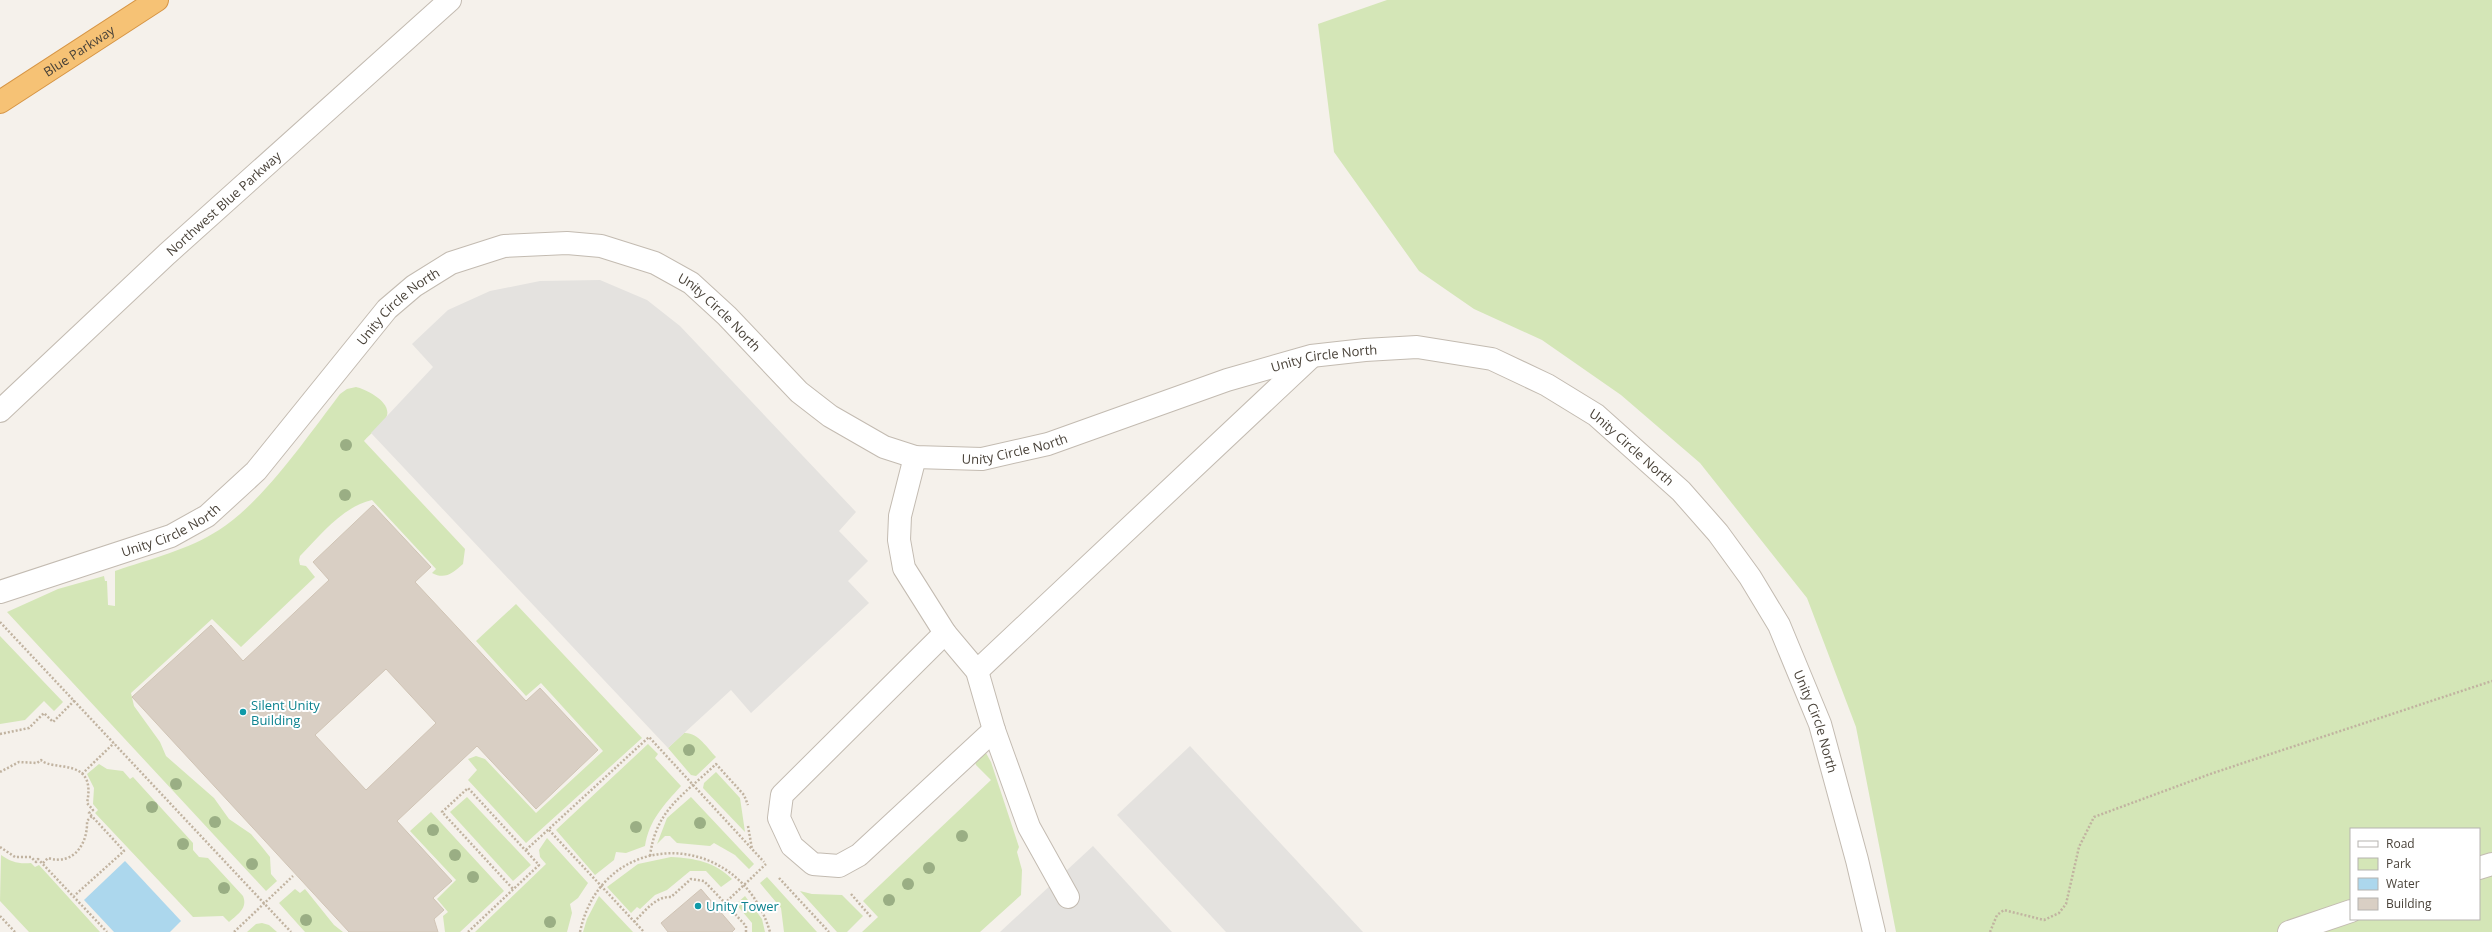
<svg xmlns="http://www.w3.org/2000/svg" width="2492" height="932" font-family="'Open Sans',sans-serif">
  <rect width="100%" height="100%" fill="#f5f1eb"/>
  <g fill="#d4e6b7" fill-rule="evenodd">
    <path d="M1387,0H2492V932H1896L1856,727L1807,598L1700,463L1621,395L1542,340L1474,309L1419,271L1334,152L1318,24ZM2351,829H2479V919H2351Z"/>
    <path d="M356,387C366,389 394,403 386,418C381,426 370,434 364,441L465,549L463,564C453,573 445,580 432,573L436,569L372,500C342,507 321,535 300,556L299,560L300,565L306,566L315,577L241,647L212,619L131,693L134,706L160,742L166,756L214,798L229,819L251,834L262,847L270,857L271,874L277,881L266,891L7,612L58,589L104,576L105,581H107L108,605L115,606V571C150,559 188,550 219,530C263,502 308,436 340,394L347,389Z"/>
    <polygon points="516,604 642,738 526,843 468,780 477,770 468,759 476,756 485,759 536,813 603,751 541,683 526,696 476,641"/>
    <polygon points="0,636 63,702 54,711 44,701 25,720 0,724"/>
    <path d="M684,733C698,732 707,748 716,757L696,776L691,775L668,748Z"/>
    <path d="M648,744L658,754L655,758L681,786C664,805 649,820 645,846L626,853L616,852L614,860L595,875L556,830Z"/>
    <polygon points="981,752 986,753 991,762 1019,847 1017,852 1022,870 1021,895 980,932 862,932 878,917 863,901 991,780 976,765 974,759"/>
    <path d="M99,764L107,769L123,771L130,779L133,777L193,843V850L199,857L208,858L243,896C248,908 238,914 229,922L223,916L193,917L95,813L98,810L93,804L94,788L87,774Z"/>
    <polygon points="716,772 740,798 745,832 703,788 704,783"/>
    <polygon points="467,797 531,865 513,881 450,812"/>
    <polygon points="691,797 754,864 749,869 735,855 714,843 710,846 677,843 670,836 665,836 657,844 667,818"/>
    <polygon points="431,812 504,891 460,932 445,932 443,916 448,912 437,899 456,880 410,831"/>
    <polygon points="547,838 588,883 578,898 570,904 572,913 567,932 475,932 546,864 540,857 539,850"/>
    <path d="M1,855C11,862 18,864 31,863L35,867L39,865L100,932H29L0,901Z"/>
    <path d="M671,857C694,858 715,862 732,879L721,887L706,871H690L667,890L655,895L640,909L637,907L631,913L607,887L638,864Z"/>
    <polygon points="767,877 817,932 784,932 781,908 760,883"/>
    <polygon points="295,889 300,893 305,889 334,925 343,932 305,932 279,903"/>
    <polygon points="800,891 812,894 842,895 863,916 847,932 837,932"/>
    <polygon points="599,896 633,932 583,932 587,919"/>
    <polygon points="745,896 762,919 765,932 752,932 752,923 736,904"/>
    <polygon points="262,923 269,925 277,932 247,932 256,924"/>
  </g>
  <g fill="#e4e2df">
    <polygon points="600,280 647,300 680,326 856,512 839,531 868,561 848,581 869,603 751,713 731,690 668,748 371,433 433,367 412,344 448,310 490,291 540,281"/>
    <polygon points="1190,746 1363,932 1226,932 1117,815"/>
    <polygon points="1093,846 1172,932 1000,932"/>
  </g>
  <polygon fill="#acd7ed" points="125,861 181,921 170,932 114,932 84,900"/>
  <g fill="#d9cfc4" stroke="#d0c4b5" fill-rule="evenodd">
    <path d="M373,505L431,567L415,582L526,701L540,688L598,750L536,809L477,746L397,821L452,881L433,898L444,910L434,919L438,932H349L132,697L211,625L243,661L329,580L313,562ZM386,669L436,723L366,790L315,735Z"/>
    <polygon points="701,889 735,929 732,932 668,932 661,923"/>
  </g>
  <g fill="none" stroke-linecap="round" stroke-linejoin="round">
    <g stroke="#c3bbb1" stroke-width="24">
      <g id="minor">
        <path id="s1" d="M0,411L167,254L450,0"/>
        <polyline points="915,457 900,516 899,540 904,568 945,633 977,671 994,730 1029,827 1068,897"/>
        <path id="s2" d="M0,592L171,536L207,516L256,471L387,309L414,286L451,263L504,246L567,243L601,246L655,263L691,283L727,316L799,392L830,416L884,447L915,457L982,459L1048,444L1227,380L1311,356L1365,350L1417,347L1492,359L1547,385L1596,415L1681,491L1718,533L1750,577L1779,625L1820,724L1857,860L1874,932"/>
        <polyline points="945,633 782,795 779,818 792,846 813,864 839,866 859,855 994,730"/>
        <polyline points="977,671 1309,359"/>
        <polyline points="2479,868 2492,864"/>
        <polyline points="2289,932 2351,911"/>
      </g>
    </g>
    <g stroke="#d69545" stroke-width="24">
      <g id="highway">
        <path id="s3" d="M0,102L157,0"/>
      </g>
    </g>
    <g stroke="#c1b3a0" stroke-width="2.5" stroke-dasharray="2 2" stroke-linecap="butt">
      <polyline points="0,622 291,932"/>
      <polyline points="0,734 29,728 44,713 53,722 75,700"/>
      <path d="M0,772L19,762L37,763L41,760C53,772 97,756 87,803L93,810L89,813L124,851L74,896"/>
      <polyline points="82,774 114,743"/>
      <polyline points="748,826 752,849"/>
      <polyline points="549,830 644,932"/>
      <polyline points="0,847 15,857 31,857 36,862 38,859 107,932"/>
      <polyline points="526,850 649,737 764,862"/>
      <path d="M650,856C656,809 684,795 716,764L744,795L748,805"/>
      <path d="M43,863L48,858C74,866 88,843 87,821L92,816"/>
      <polyline points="779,878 829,932"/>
      <polyline points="851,894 871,917"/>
      <polyline points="0,916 15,932"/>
      <path d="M634,922C645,911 656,896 671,897L691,879L704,881L725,903"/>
      <polyline points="234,932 293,876"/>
      <polyline points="468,932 539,865 468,788 442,812 513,889"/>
      <path d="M580,932C602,827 739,827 770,932"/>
      <polyline points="746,932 746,926 725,903 766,864"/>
      <polyline points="1990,932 1997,915 2004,910 2044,920 2059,913 2066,904 2079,847 2094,817 2213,773 2492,681"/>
    </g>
    <use href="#minor" stroke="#fff" stroke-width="22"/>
    <use href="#highway" stroke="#f6c275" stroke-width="22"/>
  </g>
  <g fill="#9aae84">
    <circle cx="346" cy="445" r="6"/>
    <circle cx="345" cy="495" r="6"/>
    <circle cx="689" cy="750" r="6"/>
    <circle cx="176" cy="784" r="6"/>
    <circle cx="152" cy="807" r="6"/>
    <circle cx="215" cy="822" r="6"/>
    <circle cx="700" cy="823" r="6"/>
    <circle cx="636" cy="827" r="6"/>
    <circle cx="433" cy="830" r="6"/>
    <circle cx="962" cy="836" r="6"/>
    <circle cx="183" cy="844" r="6"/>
    <circle cx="455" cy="855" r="6"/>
    <circle cx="252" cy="864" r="6"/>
    <circle cx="929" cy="868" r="6"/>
    <circle cx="473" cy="877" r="6"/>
    <circle cx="908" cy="884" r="6"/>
    <circle cx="224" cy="888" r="6"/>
    <circle cx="889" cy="900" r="6"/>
    <circle cx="306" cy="920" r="6"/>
    <circle cx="550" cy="922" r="6"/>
  </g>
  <g fill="#0f9aa8" stroke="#fff" stroke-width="1.5">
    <circle cx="243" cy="712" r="4"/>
    <circle cx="698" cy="906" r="4"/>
  </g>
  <g text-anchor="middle" stroke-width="4" stroke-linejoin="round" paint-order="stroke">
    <g font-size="13" fill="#494239" stroke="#fff">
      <text dy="5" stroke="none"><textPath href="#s3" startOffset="94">Blue Parkway</textPath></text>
      <text dy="5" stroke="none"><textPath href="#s1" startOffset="305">Northwest Blue Parkway</textPath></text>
      <text dy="5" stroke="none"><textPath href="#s2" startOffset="506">Unity Circle North</textPath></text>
      <text dy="5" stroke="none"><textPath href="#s2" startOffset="866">Unity Circle North</textPath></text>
      <text dy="5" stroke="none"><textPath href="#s2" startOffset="1538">Unity Circle North</textPath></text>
      <text dy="5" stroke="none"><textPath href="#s2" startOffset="1214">Unity Circle North</textPath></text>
      <text dy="5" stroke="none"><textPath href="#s2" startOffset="1874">Unity Circle North</textPath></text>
      <text dy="5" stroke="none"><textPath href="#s2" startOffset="182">Unity Circle North</textPath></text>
      <text dy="5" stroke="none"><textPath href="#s2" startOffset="2210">Unity Circle North</textPath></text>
    </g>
    <g font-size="13" fill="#0d838f" stroke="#fff" text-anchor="start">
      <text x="251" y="710">Silent Unity<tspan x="251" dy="15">Building</tspan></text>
      <text x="706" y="911">Unity Tower</text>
    </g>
  </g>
  <rect x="2350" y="828" width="130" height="92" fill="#ffffff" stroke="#b6b3b0"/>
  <rect x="2358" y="841" width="20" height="6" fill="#ffffff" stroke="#b6b3b0"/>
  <text x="2386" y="848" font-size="12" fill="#494239">Road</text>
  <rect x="2358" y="858" width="20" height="12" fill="#d4e6b7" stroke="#b6b3b0"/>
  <text x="2386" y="868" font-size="12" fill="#494239">Park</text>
  <rect x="2358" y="878" width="20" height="12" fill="#acd7ed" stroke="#b6b3b0"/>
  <text x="2386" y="888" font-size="12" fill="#494239">Water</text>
  <rect x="2358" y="898" width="20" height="12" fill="#d9cfc4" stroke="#b6b3b0"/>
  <text x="2386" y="908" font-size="12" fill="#494239">Building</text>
</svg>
